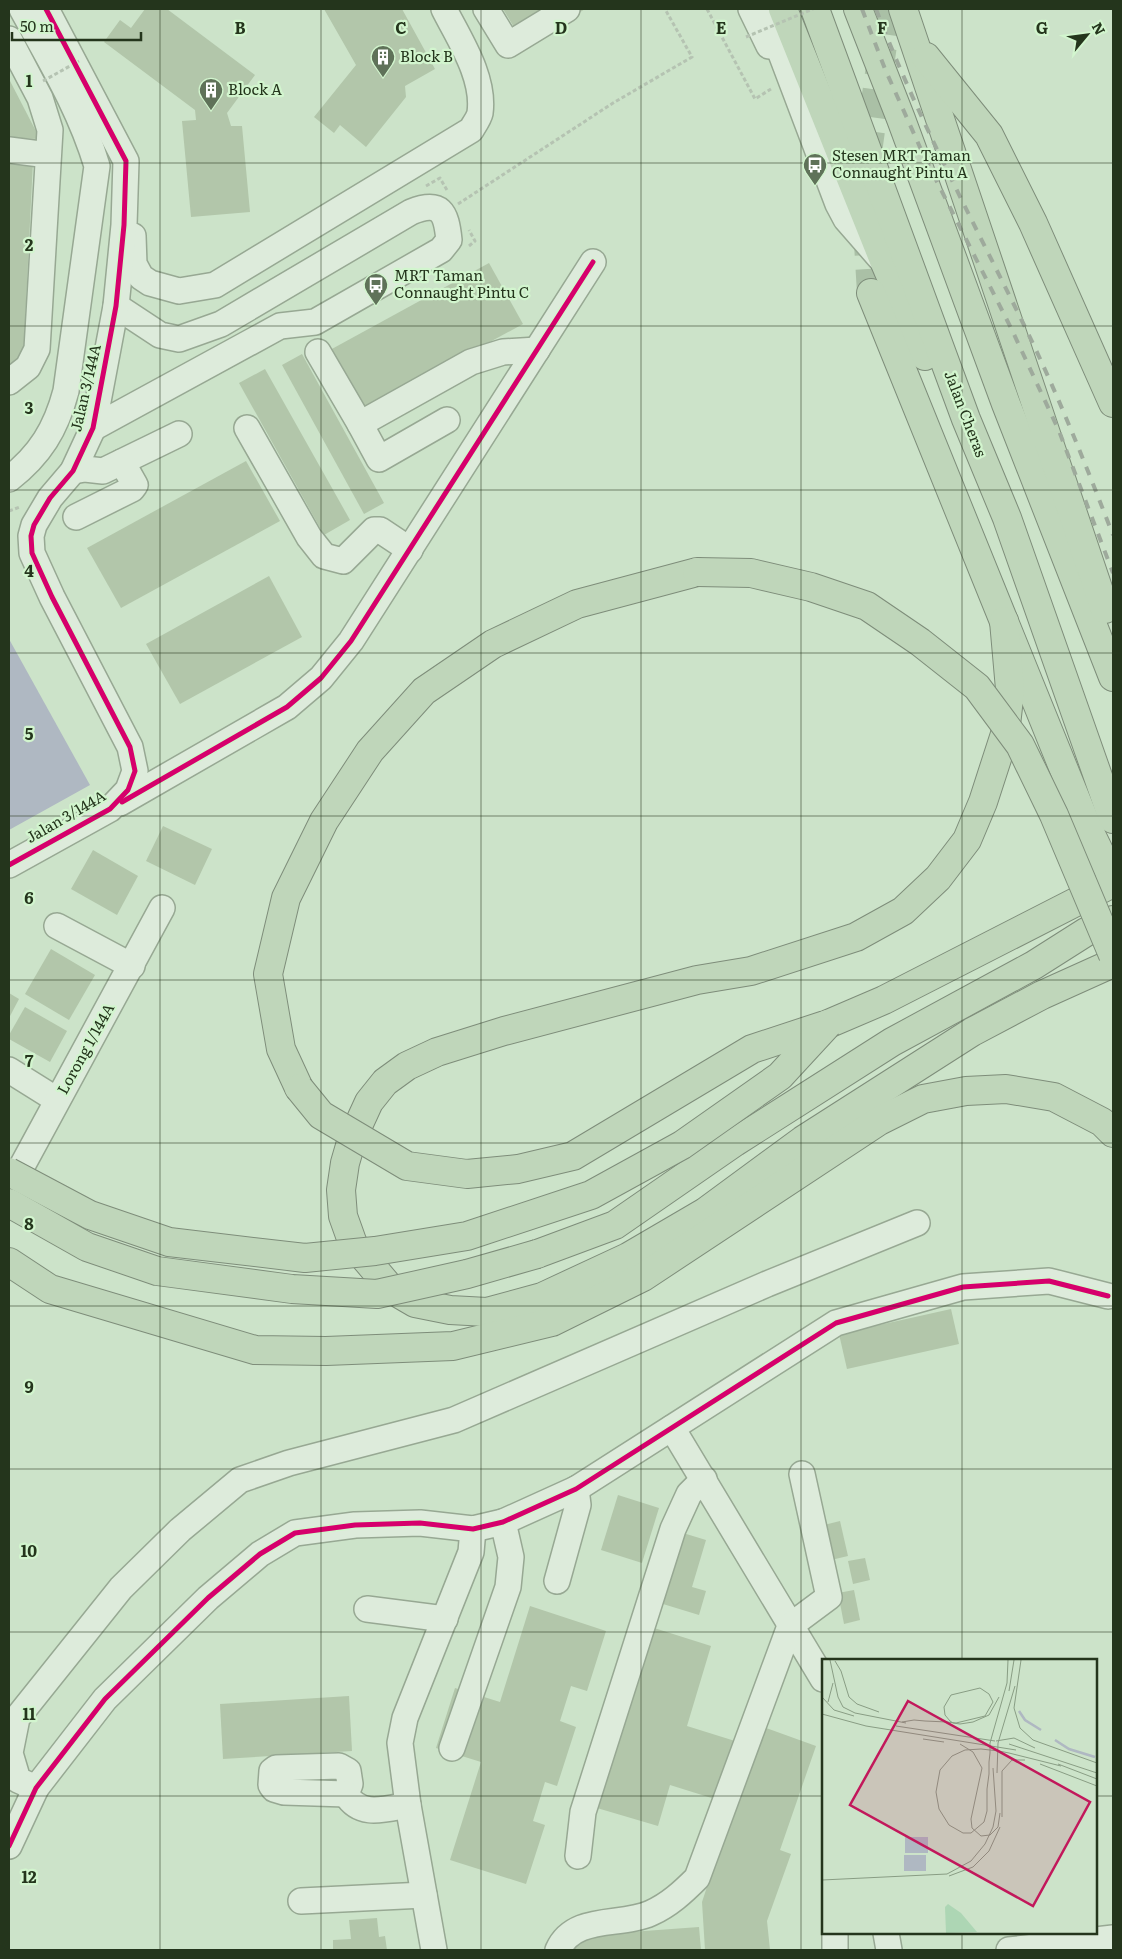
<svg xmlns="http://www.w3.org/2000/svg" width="1122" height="1959" font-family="Literata,serif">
  <rect width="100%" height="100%" fill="#cce3c9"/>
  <polygon fill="#afb8c2" points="9,639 90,785 9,830"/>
  <g fill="#b2c6aa">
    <polygon points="145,9 167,9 255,75 227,113 231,126 242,126 250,212 191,217 182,121 196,120 195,110 104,42 120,20 131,28"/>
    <polygon points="324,9 402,9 435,69 405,86 406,97 366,147 340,125 334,133 314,117 356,65"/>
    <polygon points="503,9 585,9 526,47"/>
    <polygon points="9,79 40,139 9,138"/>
    <polygon points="9,159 33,161 23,364 9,371"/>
    <polygon points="489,263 523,324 363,411 330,350"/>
    <polygon points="302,354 384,503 364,514 282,365"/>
    <polygon points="265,369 350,520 324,535 239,383"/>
    <polygon points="246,461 280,521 121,608 87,548"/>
    <polygon points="269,576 302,637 180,704 146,644"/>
    <polygon points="163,826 212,849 195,885 146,861"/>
    <polygon points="93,850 138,876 117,915 71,889"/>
    <polygon points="51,949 95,975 69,1020 25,994"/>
    <polygon points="9,993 19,999 9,1018"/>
    <polygon points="25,1007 67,1031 50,1062 9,1039 9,1035"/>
    <polygon points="951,1309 959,1344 847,1369 839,1334"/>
    <polygon points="618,1495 659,1508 642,1563 601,1550"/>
    <polygon points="840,1521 848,1556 831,1560 824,1525"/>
    <polygon points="683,1533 706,1540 692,1587 706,1591 699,1615 663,1604"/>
    <polygon points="865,1558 870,1580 853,1584 848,1561"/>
    <polygon points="854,1590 860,1620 844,1624 838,1593"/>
    <polygon points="530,1606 606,1631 587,1691 571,1686 560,1721 576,1727 557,1786 545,1782 533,1821 545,1825 526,1884 450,1860 481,1762 436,1748 455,1688 500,1702"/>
    <polygon points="651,1627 711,1646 687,1726 751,1746 758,1725 816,1746 780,1850 791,1854 767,1921 770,1950 705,1950 702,1902 734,1805 670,1785 658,1826 597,1808"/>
    <polygon points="349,1696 352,1751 223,1759 220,1704"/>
    <polygon points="377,1918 379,1937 385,1936 387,1950 333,1950 333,1940 351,1939 349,1920"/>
    <polygon points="699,1927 701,1950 563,1950 562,1937"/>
  </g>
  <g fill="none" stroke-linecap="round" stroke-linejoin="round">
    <g stroke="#aac0a6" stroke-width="28" stroke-dasharray="28 14" stroke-linecap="butt">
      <polyline points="867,159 888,9"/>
      <polyline points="867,227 871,293"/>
    </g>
    <g stroke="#97a893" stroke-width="28">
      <g id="minor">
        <polyline points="486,9 508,45 567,9"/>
        <polyline points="751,9 769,46"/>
        <polyline points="770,9 774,35 838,204 846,219 880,258"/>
        <polyline points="9,39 40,98 50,130 37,349 28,367 9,382"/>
        <polyline points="9,150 48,155"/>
        <path d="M133,236L134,264L141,277L150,283L179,291L215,285L471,130C474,125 479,118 480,113C485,77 459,39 444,9"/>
        <polyline points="318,352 360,424"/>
        <polyline points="447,420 379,459 360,424 471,362 503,352 537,350"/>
        <path d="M93,428L280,326L315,322L441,250L449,240C446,212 441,200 411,212L221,324L179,339L160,335L116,306"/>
        <polyline points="247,428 309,537 324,556 343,561 374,530 380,530 410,550"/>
        <polyline points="73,471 85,469 103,471 179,434"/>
        <path d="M9,479C40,455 56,429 66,391L97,166C80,109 50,60 22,9"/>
        <polyline points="76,517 132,489 135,485 122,462"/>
        <polyline points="120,803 287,707 321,678 351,641 593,262"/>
        <polyline points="9,865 110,809 128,790 135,771 130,747 52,597 32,553 31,536 34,525 50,498 73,471 93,428 116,306 124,225 126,161 46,9"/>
        <polyline points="57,926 132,966"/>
        <polyline points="9,1070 57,1100"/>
        <polyline points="9,1190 162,908"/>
        <polyline points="672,1428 823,1679"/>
        <polyline points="557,1581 578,1505 576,1489"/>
        <polyline points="367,1609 445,1619"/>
        <polyline points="452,1748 508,1587 511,1557 503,1522"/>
        <polygon points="339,1766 348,1771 350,1784 346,1794 284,1792 274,1789 271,1785 272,1771 276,1768"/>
        <polyline points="36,1788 18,1780 10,1753 17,1718 121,1588 180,1530 240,1480 289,1463 454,1420 767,1284 917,1223"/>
        <path d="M346,1794C360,1818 385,1809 408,1805"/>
        <polyline points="9,1846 36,1788 105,1699 208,1598 260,1554 295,1533 355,1525 420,1523 473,1529 503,1522 576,1489 836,1323 963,1287 1049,1281 1108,1296"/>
        <polyline points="578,1856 583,1812 673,1529 689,1494 704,1479"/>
        <polyline points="301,1901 424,1895"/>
        <polyline points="835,1933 835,1950"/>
        <polyline points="886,1933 889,1950"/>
        <polyline points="434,1950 408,1805 400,1743 405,1718 471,1552 473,1529"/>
        <path d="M558,1950C574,1914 621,1927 651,1913C669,1905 683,1892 697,1878L790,1626L829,1597L802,1474"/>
        <polyline points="1009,1950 1113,1938"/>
      </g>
    </g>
    <g stroke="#7e8d7a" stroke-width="30">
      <g id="highway">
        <polyline points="783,9 885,263 925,356"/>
        <polyline points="815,9 966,419 1007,518 1113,819"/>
        <polyline points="858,9 901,119 1006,404 1113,677"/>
        <polyline points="903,9 1105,609"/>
        <polyline points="926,57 989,135 1033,223 1113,403"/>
        <polyline points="871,293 1086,824 1113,880"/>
        <polyline points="1004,621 1010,689 1005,734 983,802 967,840 938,878 903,911 856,937 751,971 697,980 504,1031 437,1052 407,1066 385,1082 369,1102 352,1139 345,1163 341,1190 343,1216 353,1244 391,1289 415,1303 450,1310 487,1312 542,1297 628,1257 705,1212 803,1140 972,1032 1042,995 1113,963"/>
        <polyline points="828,1024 884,1000 1109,885"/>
        <polyline points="299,1088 281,1049 268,974 286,898 324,821 370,751 424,691 493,644 577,604 697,572"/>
        <polyline points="537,1254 615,1225 735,1142 892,1042 1034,965 1086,932 1113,920"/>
        <polyline points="9,1262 50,1289 255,1350 326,1351 453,1346 552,1322 643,1277 879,1121 923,1099 966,1091 1006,1089 1054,1097 1102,1122 1113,1133"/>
      </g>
    </g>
    <g stroke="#b5c3b2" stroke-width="3" stroke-dasharray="4 2.5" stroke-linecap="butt">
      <polyline points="707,9 755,99 771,89"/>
      <polyline points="426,186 440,178 448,192"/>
      <polyline points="458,204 613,103 692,57 665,9"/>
      <polyline points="469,246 475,241 469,230"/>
      <polyline points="9,511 20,507"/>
    </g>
    <use href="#minor" stroke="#ddebdb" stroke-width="25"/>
    <use href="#highway" stroke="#bfd6ba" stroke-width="28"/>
    <g stroke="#9eaa9c" stroke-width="4" stroke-dasharray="9 9" stroke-linecap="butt">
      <polyline points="862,9 885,69 923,154 1012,330 1059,431 1113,573"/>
      <path d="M876,9C917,117 972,219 1023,323C1057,392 1085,463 1113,535"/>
    </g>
    <g stroke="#7e8d7a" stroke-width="30" stroke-linecap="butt">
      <g id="highway-bridge">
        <polyline points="697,572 751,573 811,587 867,606 920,642 977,687 1020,745 1054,815 1113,955"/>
        <polyline points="299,1088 321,1115 407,1166 467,1174 518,1169 573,1156 752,1049 825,1025"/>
        <polyline points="9,1172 90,1215 169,1242 305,1258 375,1251 467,1236 591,1195 682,1145 780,1076 828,1024"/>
        <polyline points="9,1203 87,1247 157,1271 292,1289 377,1294 467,1274 537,1254"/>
      </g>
    </g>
    <g stroke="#b5c3b2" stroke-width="3" stroke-dasharray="4 2.5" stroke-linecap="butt">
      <polyline points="746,37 813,9"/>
      <polyline points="43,81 79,61"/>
    </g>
    <use href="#highway-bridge" stroke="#bfd6ba" stroke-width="28"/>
    <g stroke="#d2f5ce" stroke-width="8">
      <g id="cycleway">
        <polyline points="122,802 287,707 321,678 351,641 593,262"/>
        <polyline points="9,865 110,809 128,790 135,771 130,747 52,597 32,553 31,536 34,525 50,498 73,471 93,428 116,306 124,225 126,161 46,9"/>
        <polyline points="9,1846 36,1788 105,1699 208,1598 260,1554 295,1533 355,1525 420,1523 473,1529 503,1522 576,1489 836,1323 963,1287 1049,1281 1108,1296"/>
      </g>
    </g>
    <use href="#cycleway" stroke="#d6006c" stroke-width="5"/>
  </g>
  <path fill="none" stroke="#24351c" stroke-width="1" stroke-opacity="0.55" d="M160,9V1950M321,9V1950M481,9V1950M641,9V1950M801,9V1950M962,9V1660M9,163H1113M9,326H1113M9,490H1113M9,653H1113M9,816H1113M9,980H1113M9,1143H1113M9,1306H1113M9,1469H1113M9,1632H1113M9,1796H823M1096,1796H1113M962,1933V1950"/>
  <defs>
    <g id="building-pin" transform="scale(1.25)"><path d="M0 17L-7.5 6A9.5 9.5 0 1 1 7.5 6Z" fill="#5f7259" stroke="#d2f5ce"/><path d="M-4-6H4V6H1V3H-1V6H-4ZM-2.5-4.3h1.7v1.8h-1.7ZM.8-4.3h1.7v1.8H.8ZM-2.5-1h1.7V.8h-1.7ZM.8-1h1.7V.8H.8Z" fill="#fff"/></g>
    <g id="bus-pin" transform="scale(1.25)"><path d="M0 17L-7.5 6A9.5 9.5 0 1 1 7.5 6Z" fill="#5f7259" stroke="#d2f5ce"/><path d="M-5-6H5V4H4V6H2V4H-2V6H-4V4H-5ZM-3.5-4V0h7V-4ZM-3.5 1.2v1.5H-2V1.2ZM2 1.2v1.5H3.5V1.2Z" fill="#fff"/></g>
  </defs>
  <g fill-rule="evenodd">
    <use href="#building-pin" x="383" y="57"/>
    <use href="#building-pin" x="211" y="90"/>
    <use href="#bus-pin" x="815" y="165"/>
    <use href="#bus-pin" x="376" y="285"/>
  </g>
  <g text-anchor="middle" stroke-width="4.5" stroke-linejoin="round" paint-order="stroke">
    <g font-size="15" fill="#24351c" stroke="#d2f5ce" text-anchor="start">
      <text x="400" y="62">Block B</text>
      <text x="228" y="95">Block A</text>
      <text x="832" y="161">Stesen MRT Taman<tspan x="832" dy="17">Connaught Pintu A</tspan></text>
      <text x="394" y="281">MRT Taman<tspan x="394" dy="17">Connaught Pintu C</tspan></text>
    </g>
    <g font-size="15" fill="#24351c" stroke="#d2f5ce">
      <text transform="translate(86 388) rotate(-77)" y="5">Jalan 3/144A</text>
      <text transform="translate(965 414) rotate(69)" y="5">Jalan Cheras</text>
      <text transform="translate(66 817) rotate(-30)" y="5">Jalan 3/144A</text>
      <text transform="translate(86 1049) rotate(-61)" y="5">Lorong 1/144A</text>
    </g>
  </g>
  <g transform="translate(822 1659)">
    <rect width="275" height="275" fill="#cce3c9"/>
    <path d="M126,245L139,254L155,273L124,274L123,248Z" fill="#add6b4"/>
    <path d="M83,178H106V194H83ZM82,196H104V212H82Z" fill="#afb8c2"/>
    <path fill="none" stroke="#afb8c2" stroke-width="2.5" d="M197,52L203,61L219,71M233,81L247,90L273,98"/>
    <path fill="none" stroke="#899d84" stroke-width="1" d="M8,1L16,38L21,48L33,54L84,64M186,1L185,24L168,84V94L167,103V115L165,130V152L162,163L149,174H141L127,166L117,150L114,133L118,111L130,97L143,91L159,90L177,92L187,94L239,107M199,1L192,49L198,69L211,81L275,104M13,2L19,12L27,38L35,45L57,53M187,32L192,1M0,38L12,51L32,57M6,43L11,24M0,55L44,67L194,91M80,63L92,61L103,62L125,63L134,64L163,57L171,43L167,35L158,29L129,36L122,48L123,56L128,62L131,64L138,65L151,63L167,56L177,38M74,67L173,82M101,80L122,83M174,82L192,79L213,89M138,85L151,93L160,109L149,160L150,169L159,177L168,176L176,168L178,154M187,85L275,114M218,105L275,127M236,105L275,120M175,114L176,84L193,27M180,158V112L190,101H203M127,217L151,208L167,192L178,168M0,221L125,215L149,202L163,185L171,168L174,152L171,109"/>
    <path fill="#c2185b" fill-opacity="0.15" stroke="#c2185b" stroke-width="2.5" d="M86,42L268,143L211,247L28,146Z"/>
    <rect width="275" height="275" fill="none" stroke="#24351c" stroke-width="2.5"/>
  </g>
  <g font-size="16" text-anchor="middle" font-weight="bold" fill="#24351c" stroke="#d2f5ce" stroke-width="4.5" stroke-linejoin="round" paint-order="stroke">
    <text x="240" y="34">B</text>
    <text x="401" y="34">C</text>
    <text x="561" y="34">D</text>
    <text x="721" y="34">E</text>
    <text x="882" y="34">F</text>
    <text x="1042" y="34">G</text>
    <text x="29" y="87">1</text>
    <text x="29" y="251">2</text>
    <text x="29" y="414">3</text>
    <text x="29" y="577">4</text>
    <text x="29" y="740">5</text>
    <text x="29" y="904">6</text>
    <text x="29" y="1067">7</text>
    <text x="29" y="1230">8</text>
    <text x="29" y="1393">9</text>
    <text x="29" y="1557">10</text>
    <text x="29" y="1720">11</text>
    <text x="29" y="1883">12</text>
  </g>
  <rect width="1122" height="1959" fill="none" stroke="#24351c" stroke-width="20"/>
  <g transform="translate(1087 35) rotate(61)" stroke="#d2f5ce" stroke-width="4" paint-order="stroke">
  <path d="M0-4L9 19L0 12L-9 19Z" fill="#24351c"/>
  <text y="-8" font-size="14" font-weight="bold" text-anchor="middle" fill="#24351c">N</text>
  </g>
  <path d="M12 32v8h129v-8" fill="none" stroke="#24351c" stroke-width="2.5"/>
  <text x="20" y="32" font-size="15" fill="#24351c" stroke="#d2f5ce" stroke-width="4" paint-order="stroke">50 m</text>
</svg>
